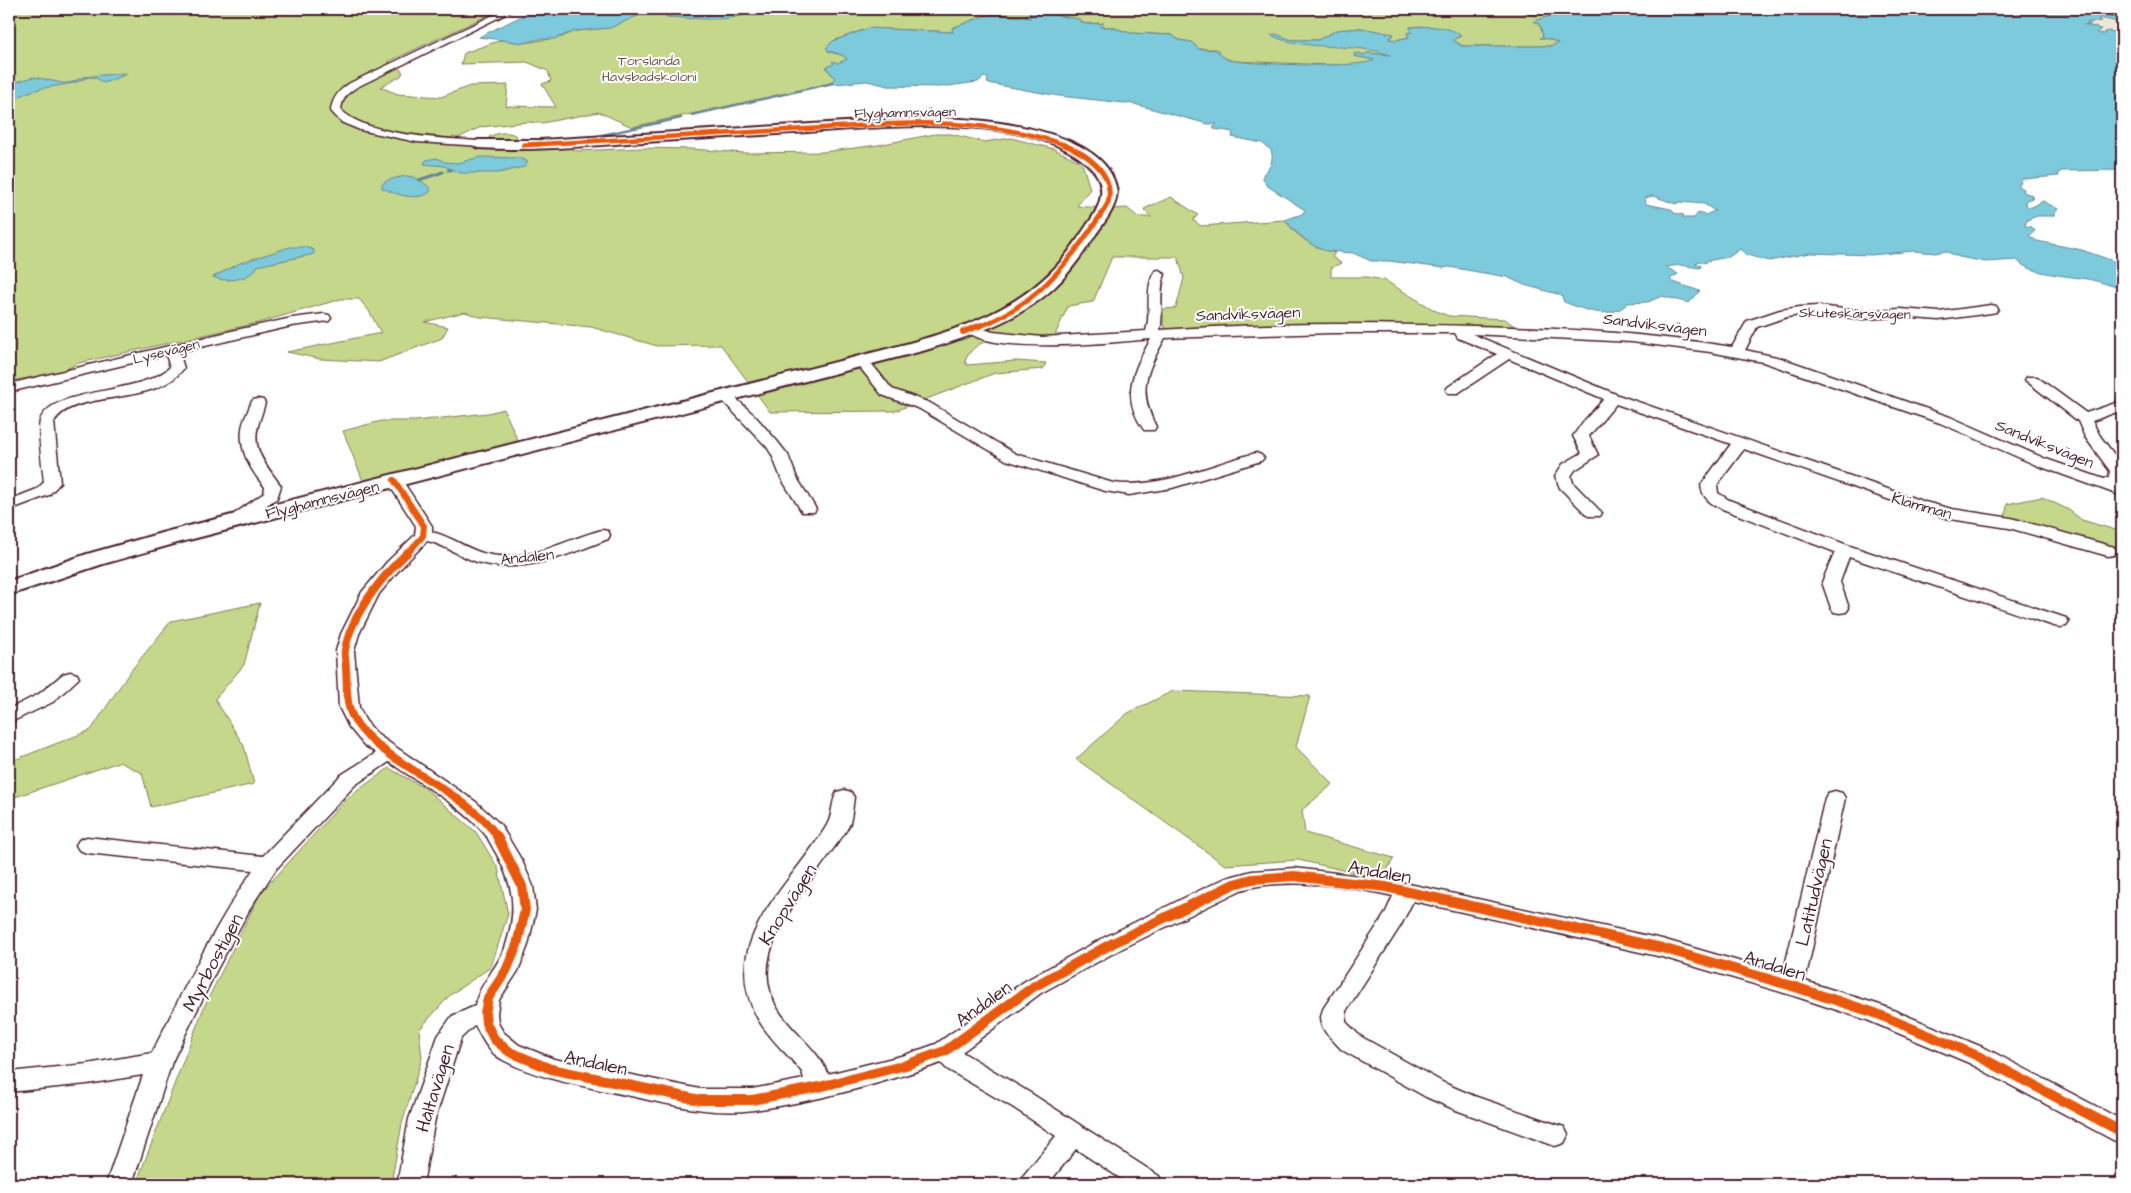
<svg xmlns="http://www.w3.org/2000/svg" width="2131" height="1193" font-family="'Architects Daughter',sans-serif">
  <rect width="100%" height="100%" fill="#fff"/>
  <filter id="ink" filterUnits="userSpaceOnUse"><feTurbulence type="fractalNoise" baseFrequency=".02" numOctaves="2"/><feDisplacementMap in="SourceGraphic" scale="10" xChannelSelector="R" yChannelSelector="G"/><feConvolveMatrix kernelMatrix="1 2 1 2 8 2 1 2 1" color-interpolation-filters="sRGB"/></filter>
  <g filter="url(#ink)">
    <polygon fill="#eee7d8" points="2100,18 2122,23 2122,34 2109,31 2105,32 2105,34 2100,34 2094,33 2098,32 2100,29 2083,25 2090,22 2099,21 2097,19"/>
    <g fill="#c5d78b" stroke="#887b5b">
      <path d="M9,9H501L388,62L395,65L403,72L401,76L380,87L398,94L441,97L470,86L508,85L506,106L556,107L542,84L551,81L548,71L527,62L461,64L464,53L501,40L524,43L562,37L575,31L608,28L647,9L667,11L668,17C688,18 708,19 728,17C742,16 753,10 767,9H1514L1535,16L1540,13L1555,14L1554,12L1572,13L1543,18L1536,22L1541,28L1543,37L1559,43L1551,46H1463L1453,40L1461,36L1421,26L1410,27L1411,32L1407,33L1409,37L1396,40L1389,39L1394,35L1361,28L1337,30L1318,40H1291L1278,35L1288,41L1376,49L1392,55L1368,53L1364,55L1358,53L1354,56L1374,60L1372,62L1356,65H1330L1233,61L1223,57L1215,49H1199L1191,42L1179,40L1172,35L1130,33L1111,27H1099V23L1085,24L1078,19L1031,11L1033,14L1025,15L1031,18L997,14L984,16L952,28L954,32L869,28L833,41L827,47L829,52L842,55L847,58L846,61L826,68L835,78L830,83L825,85L632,127L599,112L542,123L527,122L481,127L454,140L493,143L488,140L490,136C498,133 511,130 517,137L513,141H560L576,151L642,148L692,149L745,153L823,152L878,145L935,134H951L984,142L1011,138L1054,149L1079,161L1083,166L1090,189L1077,206L1111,209L1127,208L1138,217H1151L1144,209L1171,197L1198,215L1193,220L1201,226L1285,220C1296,237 1315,248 1335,253L1332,257L1341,263L1331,268V277H1367L1384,280L1436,311L1449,316L1505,319L1516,327C1399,322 1283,327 1166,330L1163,324V309L1176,308L1184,278L1178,257H1112L1093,302L1068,306L1056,333L1055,346L987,341C976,345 970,350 965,361L967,365L1016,361L1046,363L1043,369L995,373L895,411L770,412L721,345L657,346L591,327L480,317L465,312L424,322L448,327L442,338L379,362L320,359L287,352L381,333L369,311L359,299H341L258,323L79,363L58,373L9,381Z"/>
      <polygon points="504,409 518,441 363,481 343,431 381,421 415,421 488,413"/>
      <polygon points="2042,497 2069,510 2082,520 2122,532 2122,550 2113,546 2039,526 2005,520 2007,504"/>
      <polygon points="260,603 244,665 215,699 244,746 254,784 151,807 142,773 119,762 9,799 9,762 91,730 129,673 171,621"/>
      <polygon points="1173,691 1310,696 1296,747 1333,784 1302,810 1305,833 1394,858 1382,879 1298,860 1225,865 1076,759 1128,713"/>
      <polygon points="389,768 426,789 476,832 498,868 508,914 491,967 450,995 419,1030 422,1058 402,1124 391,1184 136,1184 204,1007 260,894 347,798"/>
    </g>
    <g fill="#7ccadb" stroke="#688695" fill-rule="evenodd">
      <path d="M536,9H767C758,10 752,12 744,15C721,22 691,18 668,17L665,16L667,11L665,10L647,9L642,14L610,28L575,31L554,39H539L524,43L479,37Z"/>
      <path d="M1514,9H2122V16L2099,15L2122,19V23L2100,18L2098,19L2101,21L2087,23L2091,25H2084L2101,29L2096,33L2104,34V32L2109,31L2122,34V170L2062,171L2058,173L2059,176L2022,179L2020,181L2021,183L2018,186L2024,189L2023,192L2032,195L2031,196L2033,198L2026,200L2025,203L2028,207H2032L2043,201L2058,209L2053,216H2037L2027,220L2025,226L2032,227L2035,231L2029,236L2037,241L2082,250L2122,264V289C2112,286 2102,282 2092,280C2074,276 2028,275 2017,260L1986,262L1959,257L1945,251L1935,253L1914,251L1871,255L1810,253L1769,261L1746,255L1740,249L1729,257L1706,261V263L1700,261L1695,263L1701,265L1700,268L1680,265L1666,267L1678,274L1670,279L1673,282L1700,291L1689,303L1662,296L1648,302L1628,303C1610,321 1585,310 1564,302L1561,295L1524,285L1507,277L1449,267L1443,268L1389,261H1371L1353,253L1326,251L1312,245L1296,232L1285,220L1302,214L1305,210L1266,185L1263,178V174C1271,168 1274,159 1271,150L1262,143L1232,137L1233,132L1214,129L1213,127L1217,124H1208L1134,104L1059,96L987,83L988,78L984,77L978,82L940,87L888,86L867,81L835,84L830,83L835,78L826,67L834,64L832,61L838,63L847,59L842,55L827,50V47L833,41L869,28L953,32L952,28L984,16L997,14L1031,18L1025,15L1031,14L1029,13L1031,11L1078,19L1085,24L1104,23L1100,27H1111L1130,33L1172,35L1179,40L1191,42L1199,49L1218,50L1220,54L1228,60C1249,64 1361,69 1374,60L1354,56V54L1358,53L1364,55L1367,53L1390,55C1356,42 1303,52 1271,35L1276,34L1291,40H1318L1337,30L1361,28L1394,34L1389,39L1396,40L1409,37L1407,33L1411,32L1410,27C1426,26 1447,25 1461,35L1453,40L1462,46H1551L1558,43L1549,39L1540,38L1543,36L1540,25L1534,21L1543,18L1570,13L1555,12L1557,13L1555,14L1540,13L1535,16ZM1653,196L1676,204L1679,202L1704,204L1715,211L1705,215L1698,213L1694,218H1683L1684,215L1674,213L1671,209L1646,204L1645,198Z"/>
      <path d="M122,73L127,74L104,83C100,81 96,77 91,77C84,77 80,82 73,83C55,87 27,88 13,101V112L9,114V84L34,77L62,83H70L84,77Z"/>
      <polygon points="480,157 520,158 528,162 524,167 498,173 460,173 444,166 424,164 426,160 437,158 445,162 458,163"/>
      <path d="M405,176C415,176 422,181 430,188V192C417,202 395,194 382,188V184L388,180Z"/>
      <path d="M290,247H305L314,250V254L257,266C253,280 223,283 213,277L240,263Z"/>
    </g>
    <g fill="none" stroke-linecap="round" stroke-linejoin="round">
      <g stroke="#688695" stroke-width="2.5">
        <polyline points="692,115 833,83"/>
        <polyline points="588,138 681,118"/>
      </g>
      <g stroke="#688695" stroke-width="3">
        <polyline points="448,170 451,170"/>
        <polyline points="419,180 443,172"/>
      </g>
      <g stroke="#4a1f2b" stroke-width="3">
        <g id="minor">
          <path d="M506,9H516L357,87C347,93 342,99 341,110C367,136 441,138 478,141L482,142L483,144L482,146L417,142L360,130L341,122L331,111C332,98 339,90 350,83Z"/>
          <path d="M1159,270L1165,274C1158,291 1164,313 1160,330C1245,324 1330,323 1414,325C1521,326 1627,330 1732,347L1747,321L1780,310L1800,307L1818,306L1862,311L1900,309L1939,312L1991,305L1996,306L1998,309L1996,312L1991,313L1939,320L1900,317L1862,319L1818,314L1800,315L1787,317L1757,327L1745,350L1781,358L1950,417L2046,459L2104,479L2109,477L2110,471L2085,437L2078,421L2025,380L2027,377H2037L2086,413L2122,401V410L2092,421L2100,436L2122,465V482L2119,484L2122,486V496L2036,465L1940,423L1763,362L1710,352L1632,342L1472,334L1618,395L1925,502L1952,509L2011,518L2114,547L2116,551L2114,555L2108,556L2009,528L1950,519L1913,508L1744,449L1717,485L1718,493L1729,500L1850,546L2066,618L2069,622L2066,626L2060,627L2054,626L1849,557L1840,582L1849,608L1846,612L1840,613L1834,612L1831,608L1822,582L1835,552L1720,508C1710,503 1702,497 1701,485L1731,444L1616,404L1589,436L1598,455L1575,470L1571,476L1573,483L1602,513L1600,516H1588L1560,488L1555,476L1563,464L1582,453L1573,436L1583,422L1604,399L1509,359L1458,393H1448L1446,390L1448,387L1497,354L1458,338L1455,333H1332L1165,338C1146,373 1137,389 1156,427L1154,430H1144C1120,396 1133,371 1151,339C1117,342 986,356 965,329L972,325L993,332L1042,337L1146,331C1152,312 1144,288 1155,271Z"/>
          <path d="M324,314L329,315L331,318L329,321L292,326L179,352L184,368C156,408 73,388 54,422L60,483L49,495L9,510V500L37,489L44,482C43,469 37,431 40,421C51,386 141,396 170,367L166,355L9,392V384L236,330L292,318Z"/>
          <path d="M861,356L866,357L892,389L930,403L1016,454L1113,483C1161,489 1209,465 1256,453L1261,455L1264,458L1261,461L1172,488L1129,495L1105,491L1006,460L920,409L882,395L854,360Z"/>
          <polygon points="725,392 730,393 755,416 777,441 788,455 797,478 816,509 814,512 802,512 781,478 772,455 767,447 718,396 720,393"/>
          <path d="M258,399L263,400L265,403C263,411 260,418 258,426C251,451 268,467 281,486L277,498L247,519L245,523H233L230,517L264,493L265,487C251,471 239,451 242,429C243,420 248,412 251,403L253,400Z"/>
          <path d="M394,475L400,477L402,480L432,526V532C451,536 466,549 486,554C528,564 563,540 602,530L608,531L610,535L608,539C568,555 521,575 477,562C461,557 443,544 427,541L399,570L379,594L359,634L354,651L359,707L365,720L378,735L476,802L500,824L522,861L533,886L536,910L528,945L518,971L499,1000L497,1013L498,1023L503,1032L519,1045L554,1059L700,1089H752L804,1079L802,1072C788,1054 770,1040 758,1019C715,941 791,887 827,825C833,815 831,802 837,792L844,790L851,792L854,797C853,805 852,815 850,823C846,833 837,843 831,852C805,890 756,942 770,991C779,1026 815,1042 828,1074L905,1055L936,1044L1025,981L1105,937L1188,896L1226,878L1252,871L1294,868L1386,879L1662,939L1783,974L1825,798L1828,793L1835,791L1842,793L1845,798L1805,981L1883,1006L1987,1049L2122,1120V1143L2113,1140L1969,1063L1867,1020L1791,995L1662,957L1413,901L1401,925L1346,1011V1022L1360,1036L1444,1083L1474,1096L1564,1127L1568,1135L1564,1143L1555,1146L1456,1110L1426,1097L1342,1050L1326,1033L1322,1026L1321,1017L1323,1009L1385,914L1393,896C1347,886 1286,877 1241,890L1121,949L1041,993L962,1052L1032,1094L1159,1176L1163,1184H1129L1076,1149L1048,1184H1019L1023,1176L1056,1136L1014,1108L947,1069L941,1063C881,1084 817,1101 754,1110C711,1116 668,1104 626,1095C584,1086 541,1080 503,1060C488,1052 482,1039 475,1025L461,1038L435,1119L423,1184H397L409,1119L438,1036L452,1016L475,1006C479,983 499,967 506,945C517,909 514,886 496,853C492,847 489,839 484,833C459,804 421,784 389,762L355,785L276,869L252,905L216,971L172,1062L132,1184H106L143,1075L87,1084L9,1092V1072L87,1064L152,1053C183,991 213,928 253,870L87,853L79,850L76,845L79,840L87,837L263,856L341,775L376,753L364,745L349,727L339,707L336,651L341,634L362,592L387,562L415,535L416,526L386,480L388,477Z"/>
          <polygon points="70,672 77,674 79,678 53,702 9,723 9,709 39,694 63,674"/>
        </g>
      </g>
      <g stroke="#4a1f2b" stroke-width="4">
        <path id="tertiary" d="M939,118C986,119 1103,129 1116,187C1120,203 1105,222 1096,234C1087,248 1078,261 1067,274C1032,316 977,334 926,350L181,542L103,564L9,595V581L87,554L165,532L887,349C947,333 1008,316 1053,270C1066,257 1077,240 1087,225C1099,209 1109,188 1093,170C1035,105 857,130 777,134C727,137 677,140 627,143C578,147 528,151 478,148L471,144L478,140H540L879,120Z"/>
      </g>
      <use href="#minor" fill="#fff" fill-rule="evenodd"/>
      <use href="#tertiary" fill="#fff" fill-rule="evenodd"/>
      <g stroke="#fff" stroke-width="6">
        <path id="cycleway-far4" d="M524,145C612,140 700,135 788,130C885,125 971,112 1065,145"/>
      </g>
      <g stroke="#fff" stroke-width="7">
        <g id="cycleway-far3">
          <polyline points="524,145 540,144"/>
          <path d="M978,327C1026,309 1055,279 1084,239C1092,227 1101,216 1108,203C1116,173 1086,153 1062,144"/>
        </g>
      </g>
      <g stroke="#fff" stroke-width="9">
        <g id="cycleway-far2">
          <polyline points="963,332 981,325"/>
          <polyline points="394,480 424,526 423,536 407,554"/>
        </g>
      </g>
      <g stroke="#fff" stroke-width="11">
        <path id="cycleway-far1" d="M408,552C382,576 351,615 345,650C344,656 346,663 346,669C347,681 346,695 349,707C361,757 470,789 498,838"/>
      </g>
      <g stroke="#fff" stroke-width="13">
        <polyline id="cycleway" points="497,836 522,886 525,910 517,945 506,971 488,998 485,1013 486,1023 494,1039 510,1052 551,1069 700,1100 752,1100 819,1087 906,1065 945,1051 1033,987 1113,943 1234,884 1252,879 1294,876 1386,887 1662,948 1792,986 1875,1013 1978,1056 2122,1132"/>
      </g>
      <use href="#cycleway-far4" stroke="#e8590c" stroke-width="4.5"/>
      <use href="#cycleway-far3" stroke="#e8590c" stroke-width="5"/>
      <use href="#cycleway-far2" stroke="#e8590c" stroke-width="6"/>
      <use href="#cycleway-far1" stroke="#e8590c" stroke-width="8"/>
      <use href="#cycleway" stroke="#e8590c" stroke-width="10"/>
    </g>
  </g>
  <g text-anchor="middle" stroke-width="4" stroke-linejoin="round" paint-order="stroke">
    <g font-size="14" fill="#6f5648" stroke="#fff">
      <text x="649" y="65">Torslanda<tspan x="649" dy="16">Havsbadskoloni</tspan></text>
    </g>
    <g font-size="14" fill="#4a1f2b" stroke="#fff">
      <text transform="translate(905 112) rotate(-1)" y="5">Flyghamnsvägen</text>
      <text transform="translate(1855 313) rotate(1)" y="5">Skuteskärsvägen</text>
      <text transform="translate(166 351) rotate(-14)" y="5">Lysevägen</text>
    </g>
    <g font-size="16" fill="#4a1f2b" stroke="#fff">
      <text transform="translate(1248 313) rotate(-2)" y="6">Sandviksvägen</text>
      <text transform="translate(1655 324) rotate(7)" y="6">Sandviksvägen</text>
      <text transform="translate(2045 443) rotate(22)" y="6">Sandviksvägen</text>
      <text transform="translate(322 499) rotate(-14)" y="6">Flyghamnsvägen</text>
      <text transform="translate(1922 505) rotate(16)" y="6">Klämman</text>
      <text transform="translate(527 556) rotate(-6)" y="6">Andalen</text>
    </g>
    <g font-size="19" fill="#4a1f2b" stroke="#fff">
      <text transform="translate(1380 871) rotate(10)" y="7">Andalen</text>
      <text transform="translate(1813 892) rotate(-77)" y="7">Latitudvägen</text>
      <text transform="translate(787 904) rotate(-58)" y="7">Knopvägen</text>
      <text transform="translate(212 962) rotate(-62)" y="7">Myrbostigen</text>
      <text transform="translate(1775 965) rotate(17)" y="7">Andalen</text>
      <text transform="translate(983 1003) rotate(-36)" y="7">Andalen</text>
      <text transform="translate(596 1062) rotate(12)" y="7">Andalen</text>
      <text transform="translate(434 1088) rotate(-73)" y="7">Håltavägen</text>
    </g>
  </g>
  <rect width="2131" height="1193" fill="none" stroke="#fff" stroke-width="30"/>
  <rect x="15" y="15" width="2101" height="1163" fill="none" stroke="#4a1f2b" stroke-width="2" filter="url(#ink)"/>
</svg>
